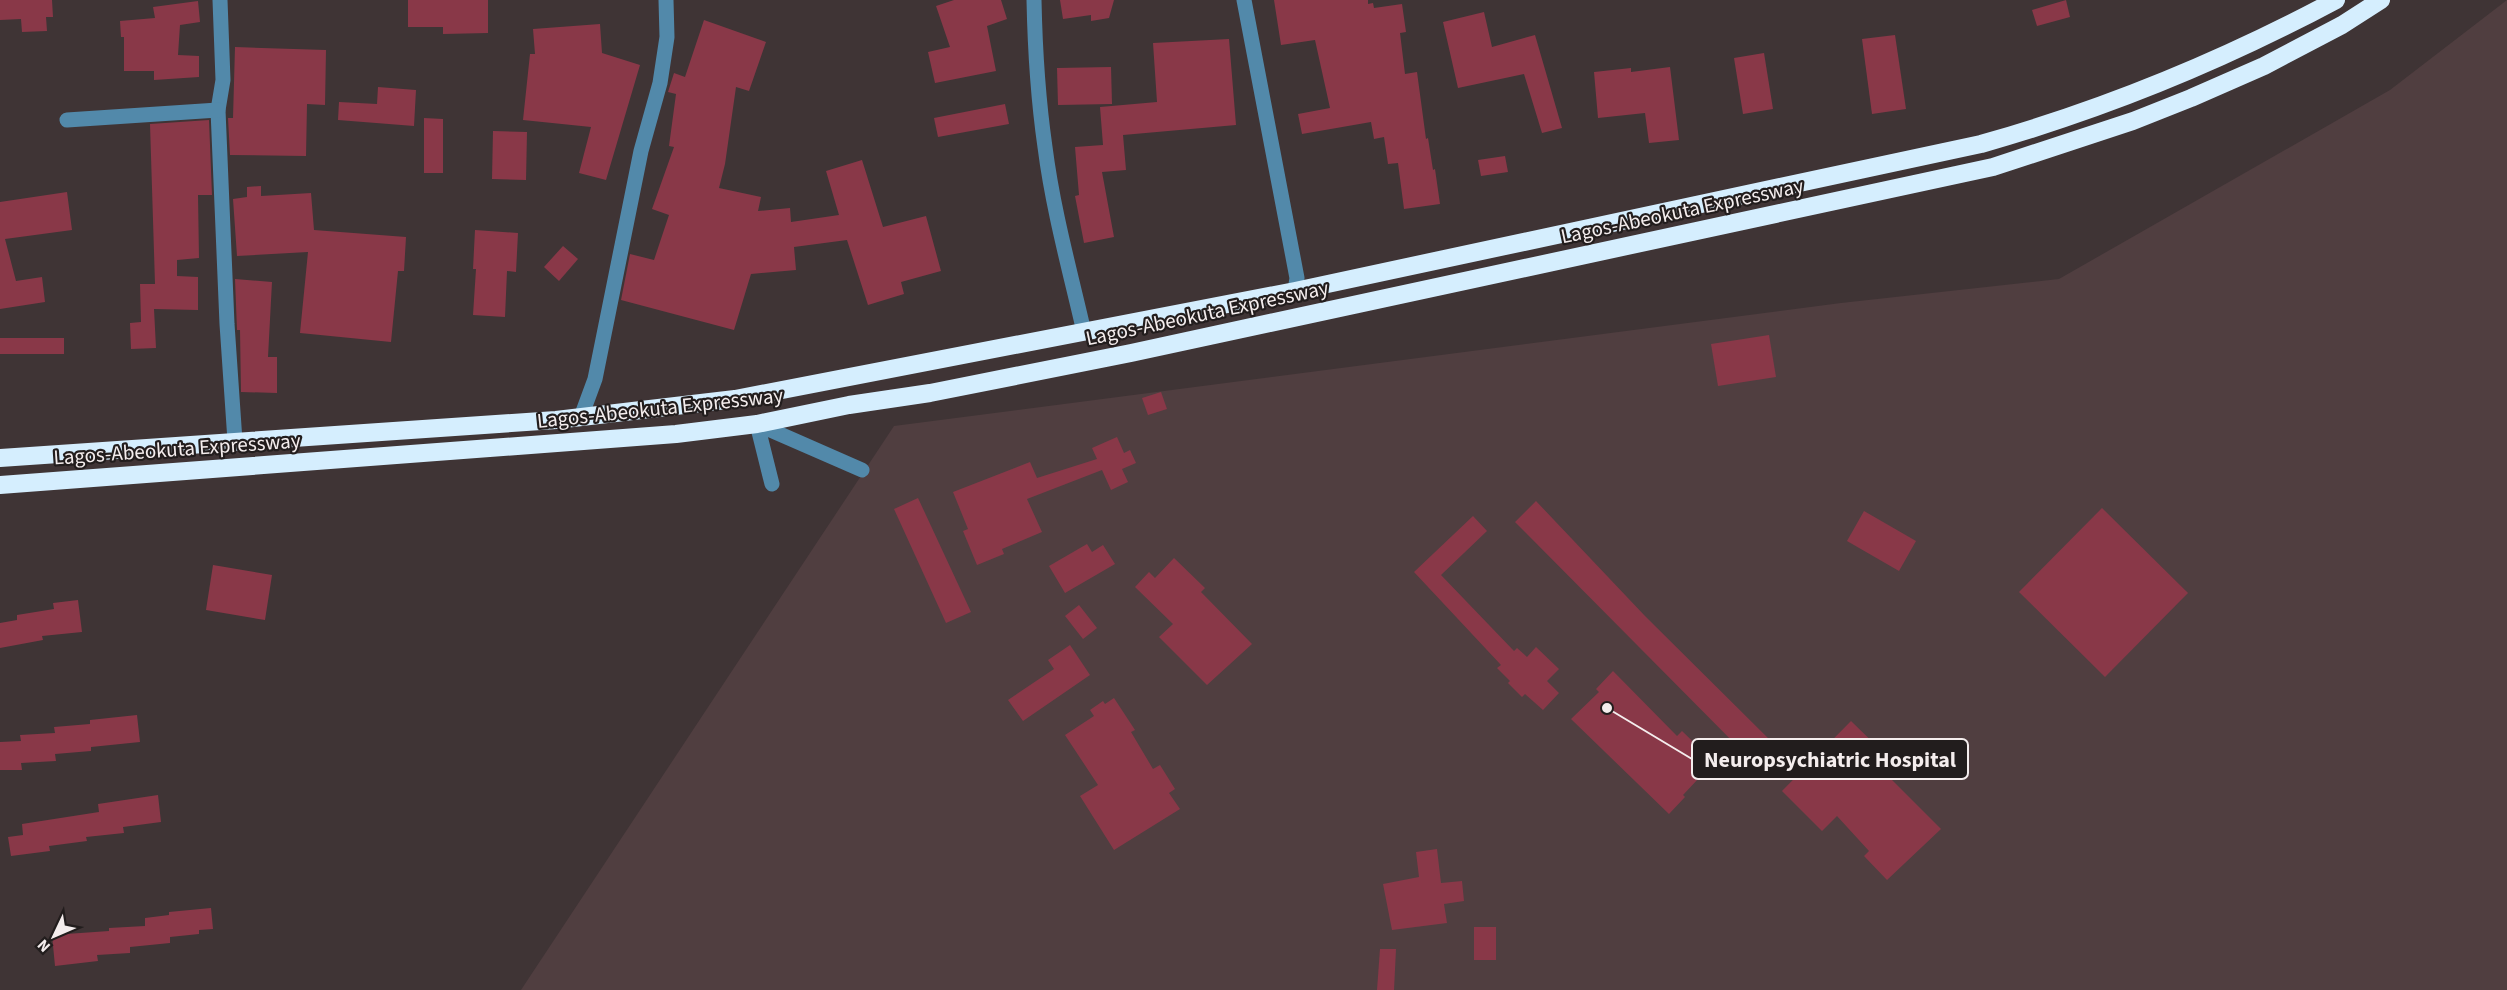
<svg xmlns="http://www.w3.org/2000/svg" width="2507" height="990" font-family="'Source Sans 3',sans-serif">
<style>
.built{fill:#503e40}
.building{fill:#893848}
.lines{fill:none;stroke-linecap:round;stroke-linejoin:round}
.minor{stroke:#5289aa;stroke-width:15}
.highway{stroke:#d5eefe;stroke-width:18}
.labels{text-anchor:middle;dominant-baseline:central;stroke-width:4.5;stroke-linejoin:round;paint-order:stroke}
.street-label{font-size:21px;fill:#f4eded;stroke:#221d1d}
.leader{fill:none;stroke:#f4eded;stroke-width:2}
.callout-dot{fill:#f4eded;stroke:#221d1d;stroke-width:2}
.callout{fill:#221d1d;stroke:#f4eded;stroke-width:2}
.callout-label{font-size:22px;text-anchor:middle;font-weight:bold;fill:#f4eded}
</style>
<rect width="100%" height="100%" fill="#3f3435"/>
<!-- built -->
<polygon class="built" points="2507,0 2507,990 521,990 894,426 1841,303 2059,279 2390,90"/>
<!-- building -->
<g class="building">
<polygon points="0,0 52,0 53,17 46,17 47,31 22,32 21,19 0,20"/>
<polygon points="408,0 488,0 488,33 443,34 443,27 408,27"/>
<polygon points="954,0 1001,0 1007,19 987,26 996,71 935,83 928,52 950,47 936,6"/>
<polygon points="1060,0 1114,0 1109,18 1091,21 1091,15 1063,19"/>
<polygon points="1274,0 1368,0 1368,4 1373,3 1374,8 1402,4 1406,32 1400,33 1405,74 1417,72 1426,139 1428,138 1433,170 1435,169 1440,204 1404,209 1398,163 1388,164 1384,137 1374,139 1371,122 1302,134 1298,114 1330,108 1315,40 1281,45"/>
<polygon points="2066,0 2070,17 2037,26 2032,10"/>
<polygon points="198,1 200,22 180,25 178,55 199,56 199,77 154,80 154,71 124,71 124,37 121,37 120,21 155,18 153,7"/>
<polygon points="1484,12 1492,47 1535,35 1562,128 1542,133 1524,74 1458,88 1443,22"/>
<polygon points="704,20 766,42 749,91 736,87 725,164 719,188 761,197 758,211 790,208 791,222 839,215 826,171 862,160 883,227 926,216 941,271 901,282 904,294 868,305 847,240 794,247 796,270 751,274 734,330 621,300 630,254 654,260 669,215 652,209 674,147 669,146 676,94 668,92 674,73 685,77"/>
<polygon points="600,24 602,53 640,65 606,180 579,173 591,127 523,120 530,54 535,54 533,29"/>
<polygon points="1895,35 1906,109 1872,114 1862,39"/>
<polygon points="1229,39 1236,125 1123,135 1126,170 1102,172 1114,237 1084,243 1075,196 1079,195 1075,147 1103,145 1100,107 1157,102 1153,43"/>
<polygon points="235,47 326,50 325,105 307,104 306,156 230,155 228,118 233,118"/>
<polygon points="1764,53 1773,109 1743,114 1734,58"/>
<polygon points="1111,67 1112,104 1058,105 1057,68"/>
<polygon points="1670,67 1679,140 1649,143 1645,113 1598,118 1594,72 1631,68 1631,72"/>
<polygon points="378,87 416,90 414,126 338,120 339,102 377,104"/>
<polygon points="1005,104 1009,124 938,137 934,118"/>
<polygon points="424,118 443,119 443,173 424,173"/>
<polygon points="209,120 212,195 198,195 199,258 177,260 177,276 198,277 198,310 154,309 156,348 131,349 130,323 141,322 140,284 155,284 150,124"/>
<polygon points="493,131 527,132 526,180 492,179"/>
<polygon points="1505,156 1508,172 1481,176 1478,160"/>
<polygon points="261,186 261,196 311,193 314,230 406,237 404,271 398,271 391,342 300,333 308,252 237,256 233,199 247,197 247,187"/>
<polygon points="67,192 72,230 5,239 16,281 42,277 45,302 0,309 0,202"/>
<polygon points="475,230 518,233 516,272 507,271 505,317 473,315 476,269 473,269"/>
<polygon points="563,246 578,259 559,281 544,267"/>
<polygon points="235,279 272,282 268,357 277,357 277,393 241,392 240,330 237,330"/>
<polygon points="1769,335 1776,377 1718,386 1711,344"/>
<rect x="0" y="338" width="64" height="16"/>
<polygon points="1161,392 1167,409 1148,415 1142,398"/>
<polygon points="1117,437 1124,453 1130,450 1136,463 1122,469 1128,482 1111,490 1102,470 1027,499 1042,532 1002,549 1004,554 977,565 963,531 968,529 953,492 1030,462 1037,478 1097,459 1092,448"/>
<polygon points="918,498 971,612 946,623 894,509"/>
<polygon points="1536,501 1645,616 1772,742 1753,762 1515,522"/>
<polygon points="2102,508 2188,593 2105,677 2019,592"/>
<polygon points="1864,511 1916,541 1899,571 1847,541"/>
<polygon points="1473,516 1487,531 1441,575 1514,651 1517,648 1527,657 1536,647 1559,669 1547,681 1559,693 1543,710 1525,694 1522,697 1508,683 1510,681 1497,668 1501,665 1414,572"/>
<polygon points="1087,544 1092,552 1103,545 1115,564 1065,593 1049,566"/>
<polygon points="1174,558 1205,588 1201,592 1252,644 1207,685 1159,637 1173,624 1135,587 1149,572 1155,578"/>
<polygon points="213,565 272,575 265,620 206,610"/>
<polygon points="78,600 82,632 42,636 43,640 0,648 0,623 17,620 17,615 54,609 53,603"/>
<polygon points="1079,605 1097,628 1083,639 1065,616"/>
<polygon points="1070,645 1090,675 1023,721 1008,700 1054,669 1048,660"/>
<polygon points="1613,671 1677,736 1682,731 1714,762 1683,795 1685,797 1669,814 1571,719 1599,692 1596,689"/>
<polygon points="1114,698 1135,730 1131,732 1153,769 1160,765 1175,789 1169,793 1180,809 1114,850 1080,796 1098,785 1065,735 1094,716 1090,710 1103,701 1105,704"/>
<polygon points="137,715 140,742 91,747 91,751 55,754 56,761 21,763 22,770 0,770 0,742 21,741 20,735 55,733 54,727 90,724 90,720"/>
<polygon points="1851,721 1891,760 1882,770 1941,829 1887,880 1864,856 1869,851 1837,816 1822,831 1782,791"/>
<polygon points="158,795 161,822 123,827 124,833 86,837 87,841 49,846 50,851 11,856 8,837 23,835 22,824 99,812 98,804"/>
<polygon points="1437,849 1441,883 1462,881 1464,901 1444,904 1447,923 1392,930 1383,884 1419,877 1416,852"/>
<polygon points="211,908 213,929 199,930 199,934 170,937 170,943 130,947 130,953 97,955 98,961 55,966 52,935 109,931 109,928 145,926 145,918 169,915 169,912"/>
<rect x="1474" y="927" width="22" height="33"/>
<polygon points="1380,949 1396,949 1394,990 1377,990"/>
</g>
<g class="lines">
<!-- minor -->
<g class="minor">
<polyline points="220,0 223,80 218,110 227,324 235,441"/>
<path d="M1034,0C1035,49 1038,98 1045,147C1053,210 1070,271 1084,332"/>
<polyline points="1244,0 1297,278 1295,291"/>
<polyline points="67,120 218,110"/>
<polyline points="581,417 595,379 641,151 660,83 667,37 666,0"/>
<polyline points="772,484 757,424 862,470"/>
</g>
<!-- highway -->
<g class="highway">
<path d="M0,458L556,420L735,399L1295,291L1981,144C2105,109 2222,61 2336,0"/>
<polyline points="0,485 676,434 757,424 849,405 930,393 1131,353 1993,167 2133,121 2191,98 2264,66 2342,25 2381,0"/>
</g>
</g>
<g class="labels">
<!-- street labels -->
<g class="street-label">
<text transform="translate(1682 211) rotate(-12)">Lagos-Abeokuta Expressway</text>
<text transform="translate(1207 313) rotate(-12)">Lagos-Abeokuta Expressway</text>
<text transform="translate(660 408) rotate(-6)">Lagos-Abeokuta Expressway</text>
<text transform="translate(177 449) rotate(-4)">Lagos-Abeokuta Expressway</text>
</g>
</g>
<!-- callouts -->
<path class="leader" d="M1607 708L1692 759"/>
<circle class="callout-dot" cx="1607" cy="708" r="6"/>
<rect class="callout" x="1692" y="739" width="276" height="40" rx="6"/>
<g class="callout-label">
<text x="1830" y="767">Neuropsychiatric Hospital</text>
</g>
<!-- north arrow -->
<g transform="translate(54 936) rotate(226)" stroke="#221d1d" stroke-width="4.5" paint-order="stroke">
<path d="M0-4.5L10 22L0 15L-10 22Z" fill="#f4eded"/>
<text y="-9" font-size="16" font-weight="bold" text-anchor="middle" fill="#f4eded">N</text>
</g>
</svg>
